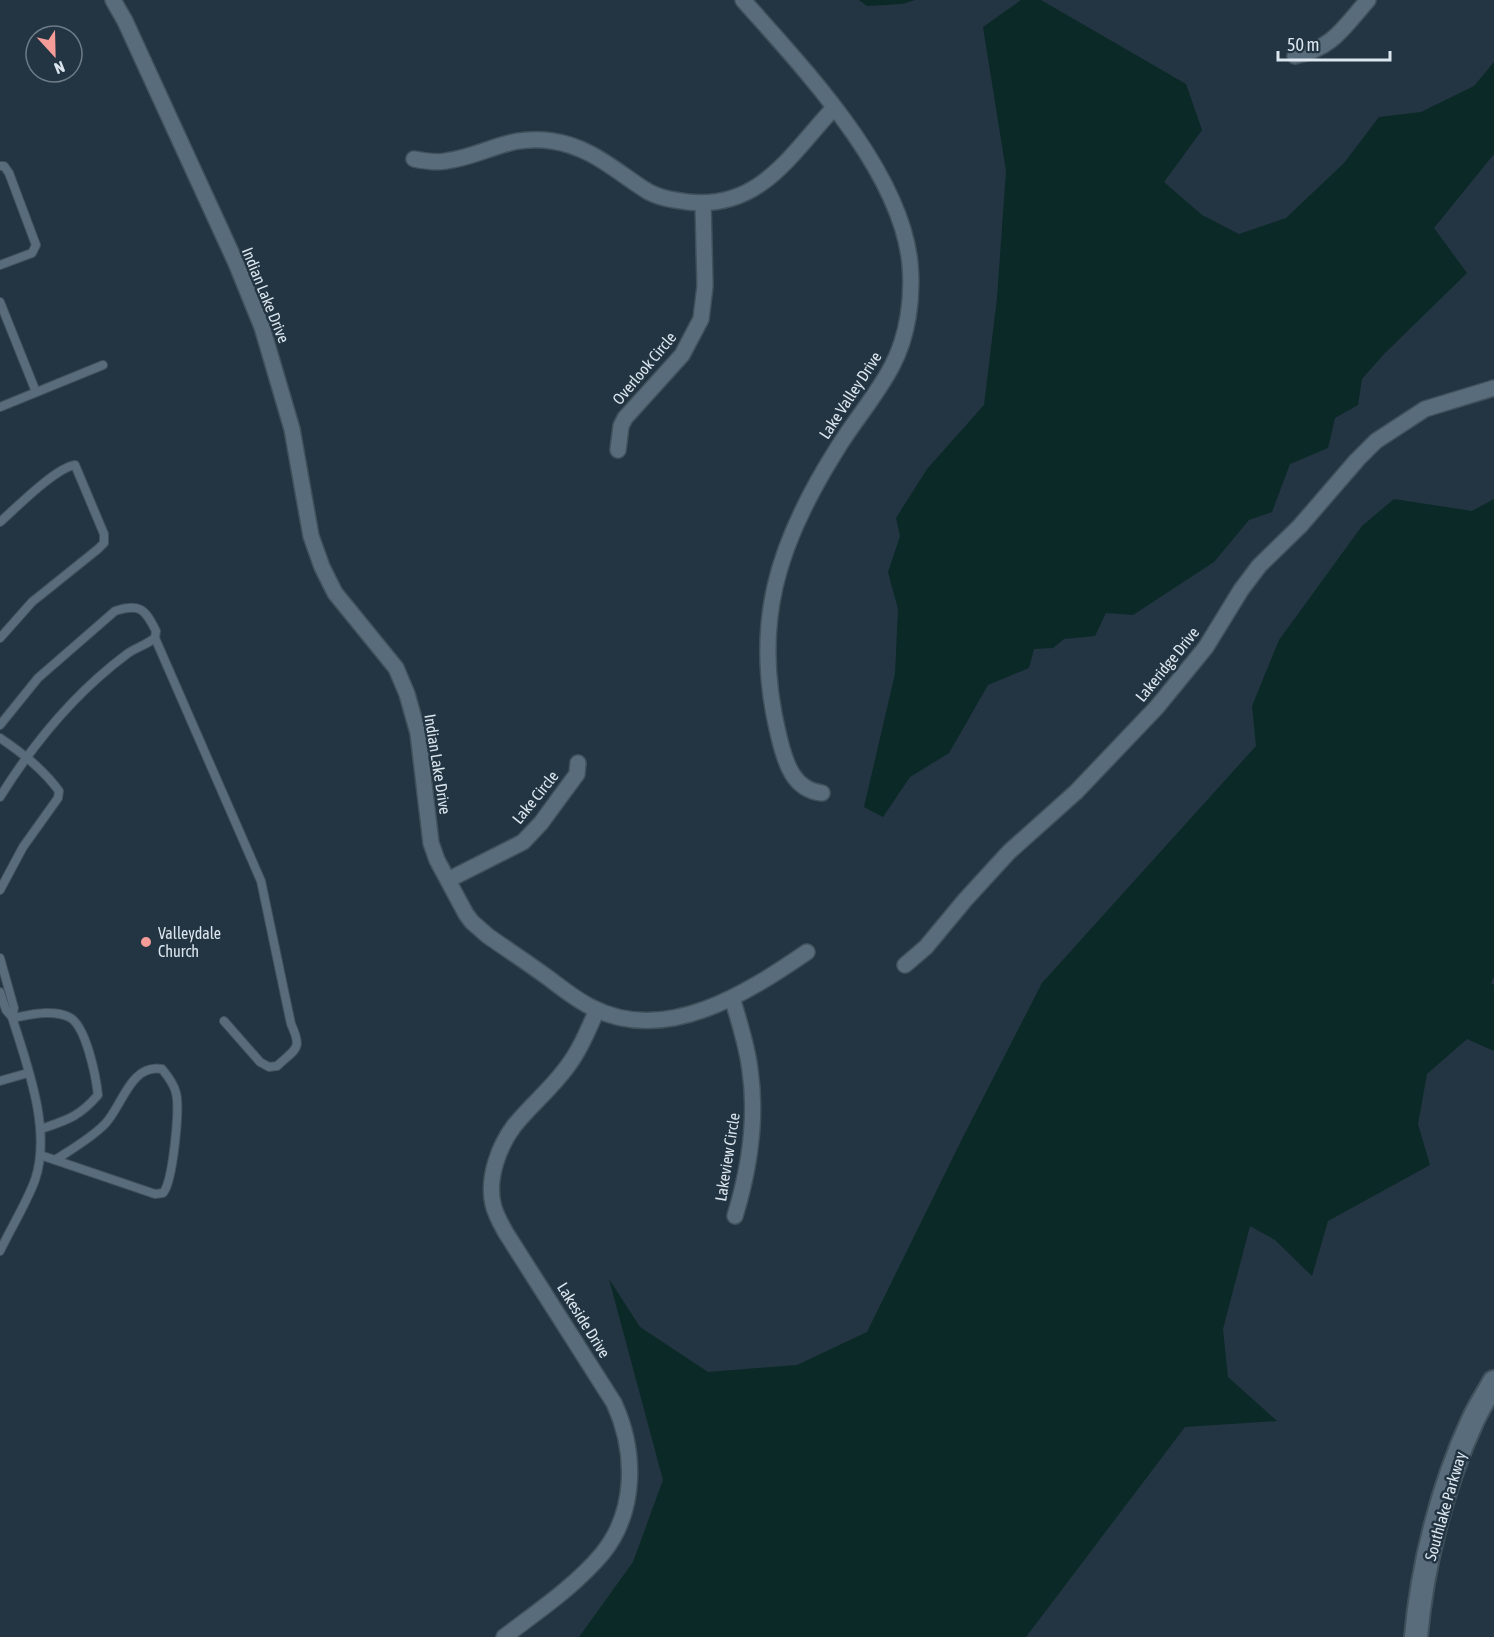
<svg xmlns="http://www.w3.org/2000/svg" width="1494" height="1637" font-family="'Asap Condensed',sans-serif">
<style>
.water{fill:#0b2926}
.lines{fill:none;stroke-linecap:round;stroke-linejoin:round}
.lane-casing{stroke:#41515c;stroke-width:10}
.street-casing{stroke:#41515c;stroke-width:18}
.secondary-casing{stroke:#41515c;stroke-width:26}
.lane{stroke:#596c7b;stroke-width:8}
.street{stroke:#596c7b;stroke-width:15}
.secondary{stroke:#596c7b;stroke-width:22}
.poi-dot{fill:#f59b98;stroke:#233542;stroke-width:2}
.labels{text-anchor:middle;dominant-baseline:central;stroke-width:5;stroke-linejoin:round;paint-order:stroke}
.street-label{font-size:16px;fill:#dbe6ef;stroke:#233542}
.poi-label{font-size:16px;fill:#dbe6ef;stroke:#233542;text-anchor:start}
</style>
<rect width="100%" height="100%" fill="#233542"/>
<!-- water -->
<g class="water">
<polygon points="859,0 915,0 902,4 867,6"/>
<polygon points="1021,0 1041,0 1186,84 1202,130 1164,182 1202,215 1239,234 1286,218 1344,163 1379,117 1421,112 1474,86 1494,62 1494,154 1434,228 1467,273 1384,354 1362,379 1358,405 1335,418 1328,448 1290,464 1272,512 1249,520 1214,562 1133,615 1106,613 1095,636 1064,639 1053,648 1034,649 1029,668 988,685 949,753 910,777 883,817 864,807 895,674 898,609 888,572 900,536 896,518 927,469 984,405 997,298 1006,171 983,27"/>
<polygon points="1394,499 1472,511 1494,499 1494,977 1491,983 1494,985 1494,1051 1467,1039 1427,1074 1418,1124 1430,1165 1328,1221 1312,1276 1275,1240 1250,1226 1223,1329 1228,1377 1277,1421 1185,1427 1026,1637 579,1637 633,1562 663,1480 609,1279 640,1327 708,1372 797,1365 867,1332 962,1139 1042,983 1256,746 1252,706 1279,640 1362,526"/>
</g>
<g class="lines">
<defs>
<g id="lane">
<polyline points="0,166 4,166 9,173 36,245 32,253 0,265"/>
<polyline points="0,302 36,392"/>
<polyline points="0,407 103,365"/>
<path d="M0,522C16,508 55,468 75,465L104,534V543L98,549L32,602L0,638"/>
<path d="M155,638L261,881L291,1024C303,1050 296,1048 277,1066L269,1067L260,1062L224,1021"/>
<path d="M0,725L38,678L115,611C140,603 145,609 156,631L155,638C146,645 135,648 127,654C76,692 33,744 0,797"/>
<path d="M0,738C22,753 43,769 59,791L58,798L23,847L0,890"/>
<polyline points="0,958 14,1008 12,1017 6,1010 0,992"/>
<path d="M13,1018C30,1015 52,1009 69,1017C86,1025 96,1077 98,1095C79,1117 67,1120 41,1129"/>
<polyline points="0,1081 28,1073"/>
<path d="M40,1155L55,1160L155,1194L163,1193C173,1182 180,1108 176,1093C174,1084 167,1075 162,1069C130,1064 123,1105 105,1124C90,1139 72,1149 55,1160"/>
<path d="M0,1251C11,1228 26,1204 35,1180C52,1130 27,1065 12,1017"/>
</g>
<g id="street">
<path d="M113,0L125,21L236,263L262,327L292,429L311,536L322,567L335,593L396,668L407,694L418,733L431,843L437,860L466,914L472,922L488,936C508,950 528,963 547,977C562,988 576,1000 593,1008C666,1045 747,993 807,952"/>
<path d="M743,0C804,69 901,170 910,264C913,298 908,336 892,366C877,395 854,421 837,449C777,544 751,625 779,737C785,762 793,790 822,793"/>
<path d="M1295,56C1333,48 1343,28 1368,0"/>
<path d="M414,159C425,161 435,163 446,161C485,156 508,134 552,141C591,147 613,169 644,189C657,198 673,200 688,202C761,210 791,153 834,108"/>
<polyline points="618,450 621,426 625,418 682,355 701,319 705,286 703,203"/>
<polyline points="448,880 523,842 541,823 560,797 577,774 578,763"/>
<polyline points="905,965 926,947 965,900 1009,852 1076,792 1157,707 1206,647 1241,590 1259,566 1300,526 1357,460 1376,441 1425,409 1494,388"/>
<path d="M732,998C739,1021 747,1045 750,1070C757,1118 749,1170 735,1216"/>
<path d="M504,1637C538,1611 574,1587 602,1554C637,1511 636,1451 614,1403L506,1233C501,1224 495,1214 493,1204C487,1178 499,1146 514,1126C531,1105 551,1089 567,1067C580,1050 588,1030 597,1010"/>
</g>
<path id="secondary" d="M1416,1637C1422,1566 1442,1487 1472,1422C1478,1408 1487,1395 1494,1382"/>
</defs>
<!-- lane casing -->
<use href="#lane" class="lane-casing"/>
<!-- street casing -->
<use href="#street" class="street-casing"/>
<!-- secondary casing -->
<use href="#secondary" class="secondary-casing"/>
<!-- lane -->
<use href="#lane" class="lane"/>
<!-- street -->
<use href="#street" class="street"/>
<!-- secondary -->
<use href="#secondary" class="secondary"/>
</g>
<!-- markers -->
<circle class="poi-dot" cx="146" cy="942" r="6"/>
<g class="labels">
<!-- street labels -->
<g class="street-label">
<text transform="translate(266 295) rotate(68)">Indian Lake Drive</text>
<text transform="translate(644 368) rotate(-50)">Overlook Circle</text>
<text transform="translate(850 395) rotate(-57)">Lake Valley Drive</text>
<text transform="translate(1167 664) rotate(-51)">Lakeridge Drive</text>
<text transform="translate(438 764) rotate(81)">Indian Lake Drive</text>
<text transform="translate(535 797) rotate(-51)">Lake Circle</text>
<text transform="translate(727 1157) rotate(-81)">Lakeview Circle</text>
<text transform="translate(584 1320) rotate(58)">Lakeside Drive</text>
<text transform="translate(1445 1506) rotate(-74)">Southlake Parkway</text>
</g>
<!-- poi labels -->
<g class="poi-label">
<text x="158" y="933">Valleydale<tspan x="158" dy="18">Church</tspan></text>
</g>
</g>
<!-- north arrow -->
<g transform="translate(54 54) rotate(158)"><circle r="28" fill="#233542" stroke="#6d7c87" stroke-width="1.5"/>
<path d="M0-4.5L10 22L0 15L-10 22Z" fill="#f59b98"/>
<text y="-9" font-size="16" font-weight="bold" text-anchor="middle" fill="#dbe6ef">N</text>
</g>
<!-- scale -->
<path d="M1278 51v9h112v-9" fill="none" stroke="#dbe6ef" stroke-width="3"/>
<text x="1287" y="51" font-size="18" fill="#dbe6ef" stroke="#233542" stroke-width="4.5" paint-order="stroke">50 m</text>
</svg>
